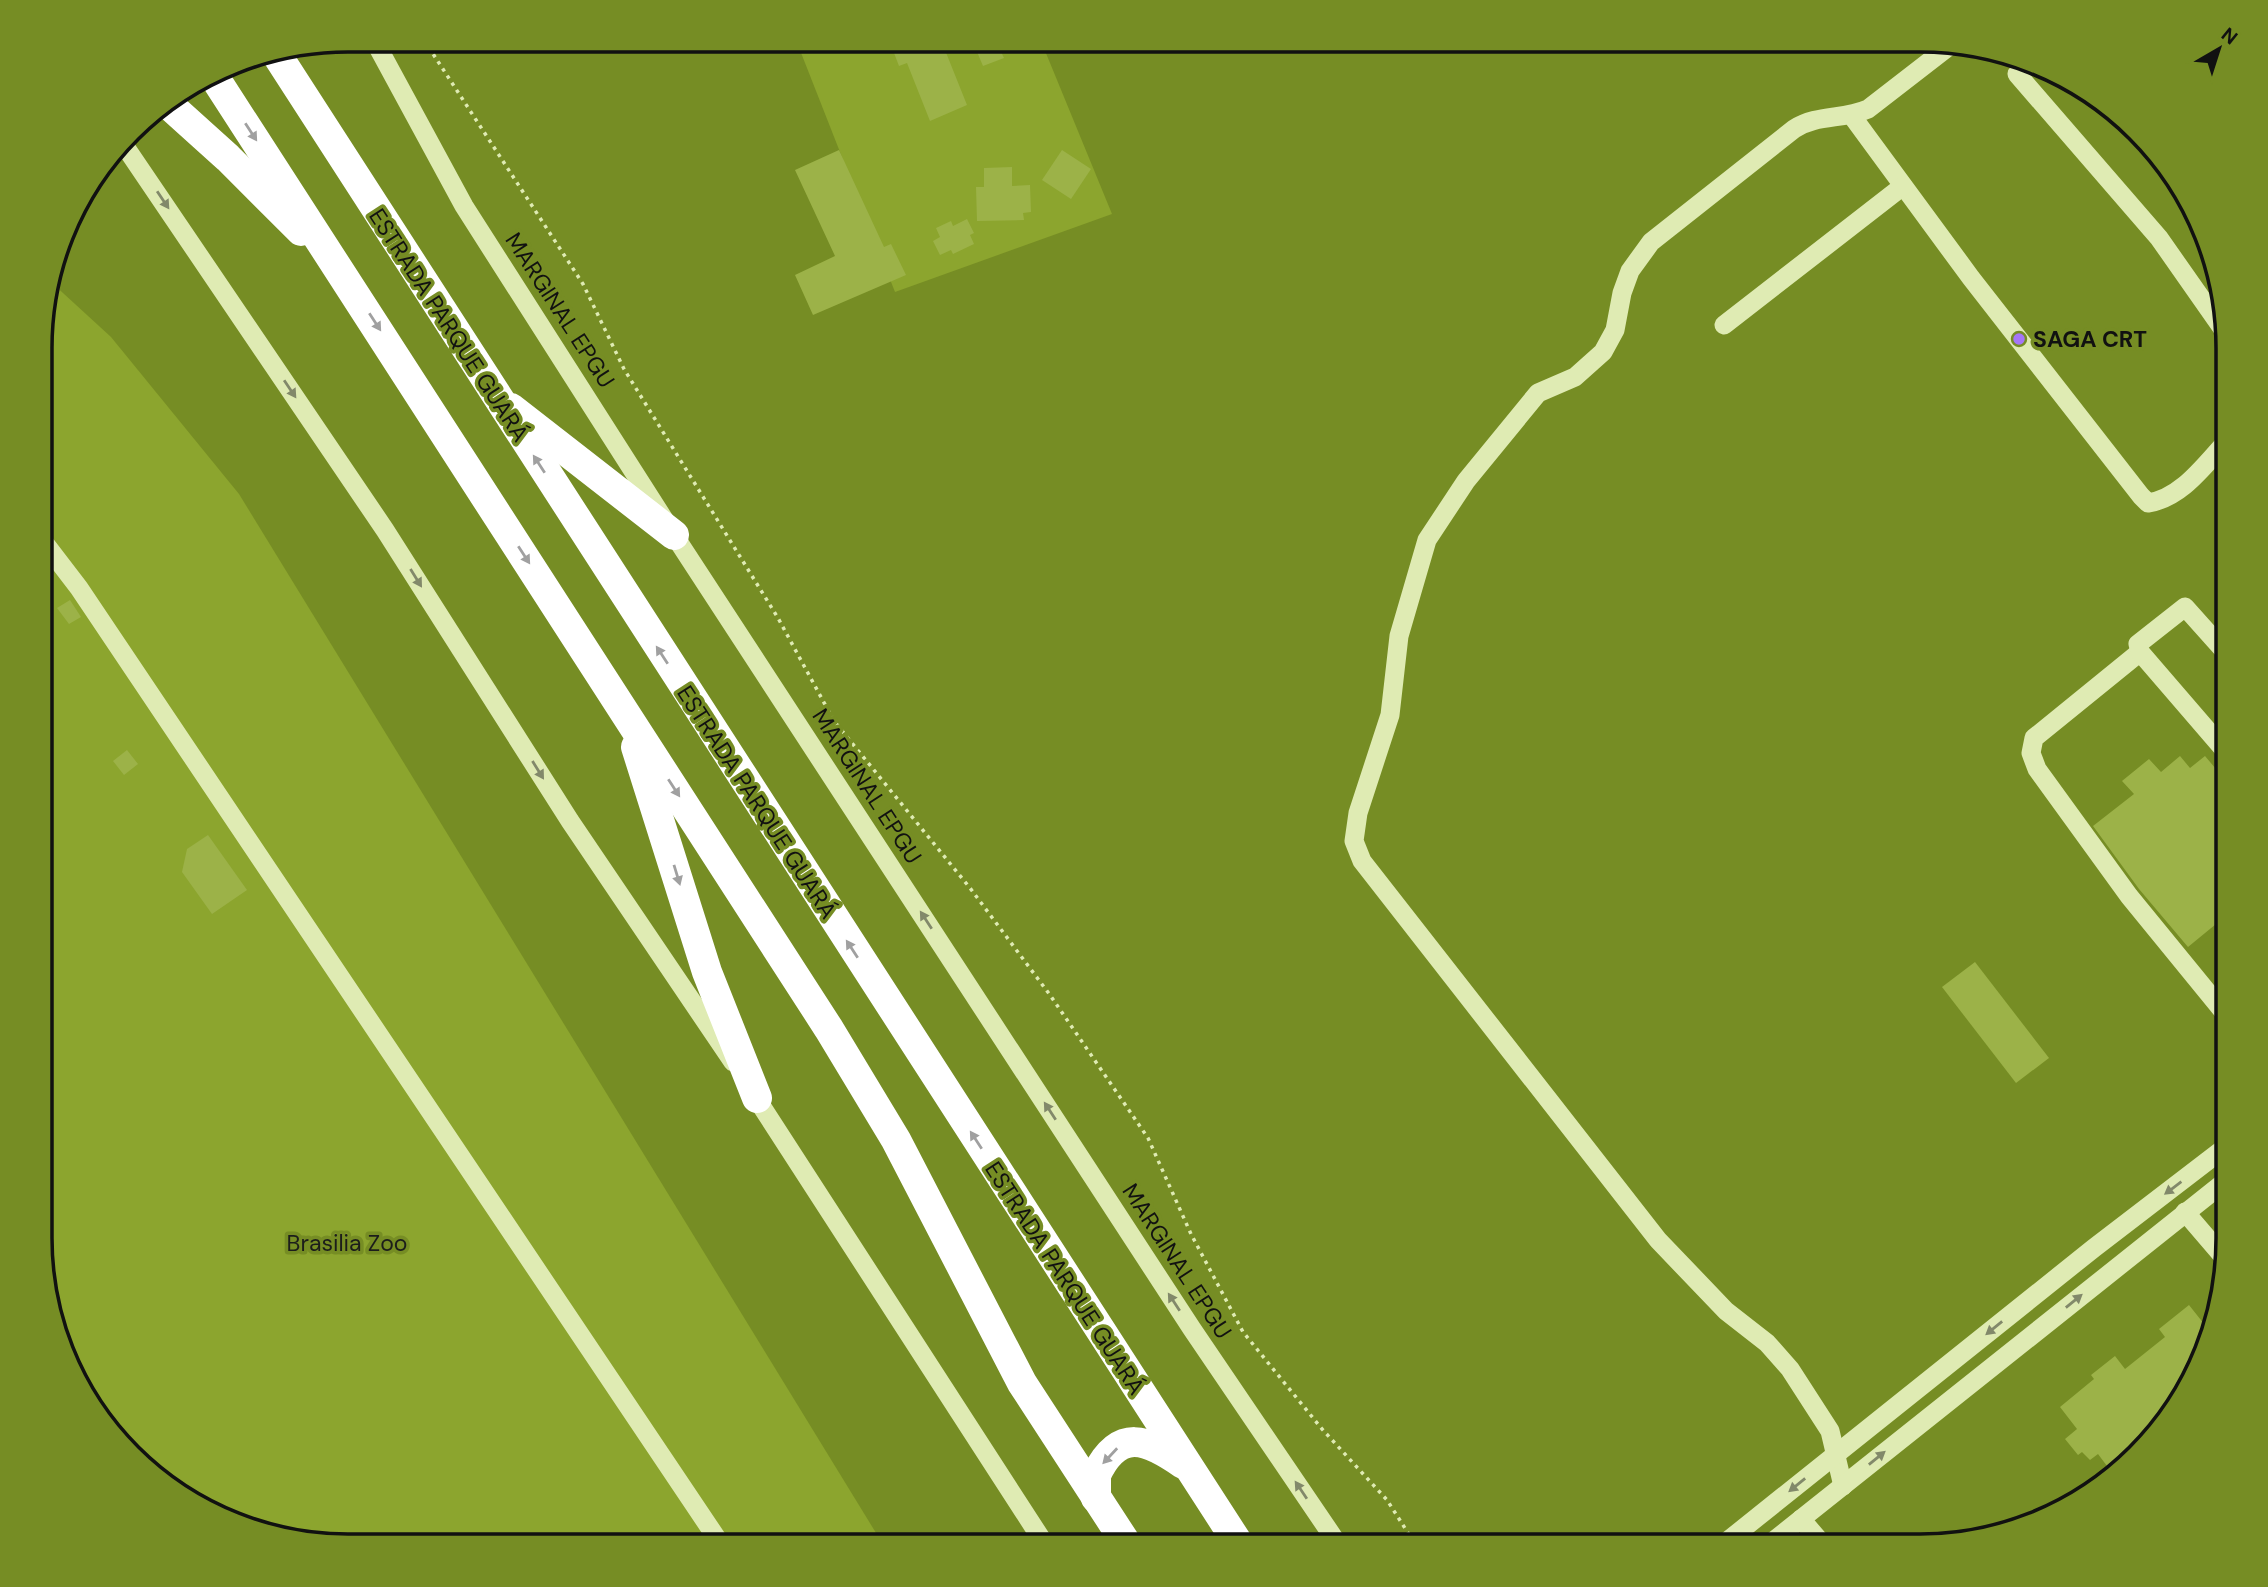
<svg xmlns="http://www.w3.org/2000/svg" width="2268" height="1587" font-family="'DM Sans',sans-serif">
<style>
.green{fill:#8ca52e}
.building{fill:#9cb248}
.lines{fill:none;stroke-linecap:round;stroke-linejoin:round}
.path{stroke:#dfebb3;stroke-width:3.5;stroke-dasharray:3.5 5;stroke-linecap:butt}
.minor{stroke:#dfebb3;stroke-width:19}
.highway{stroke:#fff;stroke-width:30}
.oneway{fill:#a0a0a0}
.oneway2{fill:#82896a}
.poi-dot{fill:#a576f6;stroke:#768d24;stroke-width:2.5}
.labels{text-anchor:middle;dominant-baseline:central;stroke-width:7;stroke-linejoin:round;paint-order:stroke}
.street-label{font-size:23px;fill:#111;stroke:#768d24}
.poi-label{font-size:23px;font-weight:bold;fill:#111;stroke:#768d24;text-anchor:start}
.park-label{font-size:23px;fill:#1c1d1b;stroke:#768d24}
.rim{fill:none;stroke:#111;stroke-width:3.5}
</style>
<rect width="100%" height="100%" fill="#768d24"/>
<!-- green -->
<g class="green">
<polygon points="796,40 1041,41 1112,214 895,292"/>
<polygon points="51,282 111,337 239,494 884,1546 329,1546 249,1530 161,1483 81,1392 43,1278 43,309"/>
</g>
<!-- building -->
<g class="building">
<polygon points="889,40 941,40 967,105 930,121 907,63 899,66"/>
<polygon points="972,40 996,41 1004,58 983,66"/>
<polygon points="839,150 884,247 891,244 906,275 813,315 795,275 835,256 795,170"/>
<polygon points="1062,150 1091,169 1071,199 1042,180"/>
<polygon points="1012,167 1012,186 1030,185 1031,212 1023,213 1024,220 977,221 976,187 984,187 984,168"/>
<polygon points="967,219 974,233 970,235 974,244 953,254 951,250 940,255 933,241 940,237 936,228 951,221 953,226"/>
<polygon points="70,600 81,617 69,624 57,608"/>
<polygon points="127,750 138,764 124,775 113,761"/>
<polygon points="2180,756 2190,768 2205,756 2221,775 2221,788 2227,790 2227,915 2188,947 2139,889 2093,826 2134,794 2122,781 2149,759 2161,772"/>
<polygon points="208,835 247,890 212,914 182,872 187,849"/>
<polygon points="1975,962 2049,1058 2016,1083 1942,987"/>
<polygon points="2189,1305 2212,1334 2211,1338 2165,1424 2107,1466 2098,1454 2090,1460 2082,1452 2078,1455 2065,1439 2077,1429 2060,1407 2094,1379 2091,1375 2115,1356 2125,1369 2165,1337 2159,1329"/>
</g>
<g class="lines">
<!-- path -->
<polyline class="path" points="424,40 583,284 624,369 778,618 834,721 970,888 1050,995 1148,1138 1191,1234 1243,1332 1322,1429 1387,1500 1417,1547"/>
<!-- minor -->
<g class="minor">
<polyline points="374,40 464,206 674,535 1192,1329 1340,1547"/>
<polyline points="2017,74 2159,238 2227,335"/>
<path d="M1852,116L1971,278L2141,496L2148,503C2182,498 2205,464 2227,441"/>
<polyline points="124,145 385,530 570,821 733,1062"/>
<polyline points="1724,325 1903,186"/>
<polyline points="43,541 79,588 722,1546"/>
<polyline points="2227,607 2227,608"/>
<polyline points="2140,652 2034,738 2031,753 2037,769 2129,896 2227,1016"/>
<polyline points="2227,654 2185,607 2138,644 2140,652 2227,753"/>
<polyline points="751,1090 1046,1546"/>
<polyline points="2185,1212 2227,1261"/>
<path d="M1843,1486L1830,1431L1790,1369L1767,1343L1726,1311L1658,1240L1362,861L1354,841L1358,813L1390,715L1399,636L1427,540L1466,481L1538,393L1575,377L1603,352L1615,330L1622,293L1630,271L1651,242L1794,129C1817,114 1843,120 1868,109L1952,44"/>
<polyline points="1801,1519 1825,1547"/>
<polyline points="1720,1547 2094,1248 2227,1146"/>
<polyline points="1766,1547 2227,1180"/>
</g>
<!-- highway -->
<g class="highway">
<polyline points="277,55 1240,1546"/>
<polyline points="213,75 829,1029 896,1140 1022,1383 1128,1546"/>
<polyline points="167,103 228,158 301,231"/>
<polyline points="511,408 674,535"/>
<polyline points="636,747 707,972 757,1098"/>
<path d="M1096,1498V1475C1119,1427 1147,1439 1183,1464"/>
</g>
</g>
<!-- one-way arrows -->
<defs><path id="oneway-solid" d="M-6-.8H1V-3.2L6.5 0L1 3.2V.8H-6Z" transform="scale(1.75)"/></defs>
<g class="oneway">
<use href="#oneway-solid" transform="translate(251 132) rotate(57)"/>
<use href="#oneway-solid" transform="translate(375 322) rotate(57)"/>
<use href="#oneway-solid" transform="translate(539 464) rotate(-123)"/>
<use href="#oneway-solid" transform="translate(524 555) rotate(57)"/>
<use href="#oneway-solid" transform="translate(662 655) rotate(-123)"/>
<use href="#oneway-solid" transform="translate(674 788) rotate(57)"/>
<use href="#oneway-solid" transform="translate(677 875) rotate(73)"/>
<use href="#oneway-solid" transform="translate(852 949) rotate(-123)"/>
<use href="#oneway-solid" transform="translate(976 1140) rotate(-123)"/>
<use href="#oneway-solid" transform="translate(1110 1456) rotate(133)"/>
</g>
<g class="oneway2">
<use href="#oneway-solid" transform="translate(163 200) rotate(56)"/>
<use href="#oneway-solid" transform="translate(290 389) rotate(56)"/>
<use href="#oneway-solid" transform="translate(416 578) rotate(58)"/>
<use href="#oneway-solid" transform="translate(538 770) rotate(58)"/>
<use href="#oneway-solid" transform="translate(926 920) rotate(-123)"/>
<use href="#oneway-solid" transform="translate(1050 1111) rotate(-123)"/>
<use href="#oneway-solid" transform="translate(2173 1188) rotate(143)"/>
<use href="#oneway-solid" transform="translate(2074 1301) rotate(-39)"/>
<use href="#oneway-solid" transform="translate(1174 1302) rotate(-123)"/>
<use href="#oneway-solid" transform="translate(1994 1328) rotate(141)"/>
<use href="#oneway-solid" transform="translate(1877 1458) rotate(-39)"/>
<use href="#oneway-solid" transform="translate(1797 1485) rotate(141)"/>
<use href="#oneway-solid" transform="translate(1301 1490) rotate(-124)"/>
</g>
<!-- markers -->
<circle class="poi-dot" cx="2019" cy="339" r="7"/>
<g class="labels">
<!-- street labels -->
<g class="street-label">
<text transform="translate(560 310) rotate(57)">MARGINAL EPGU</text>
<text transform="translate(449 325) rotate(57)">ESTRADA PARQUE GUARÁ</text>
<text transform="translate(867 786) rotate(57)">MARGINAL EPGU</text>
<text transform="translate(757 802) rotate(57)">ESTRADA PARQUE GUARÁ</text>
<text transform="translate(1177 1261) rotate(57)">MARGINAL EPGU</text>
<text transform="translate(1065 1278) rotate(57)">ESTRADA PARQUE GUARÁ</text>
</g>
<!-- poi labels -->
<g class="poi-label">
<text x="2033" y="339">SAGA CRT</text>
</g>
<!-- park labels -->
<g class="park-label">
<text x="347" y="1243">Brasilia Zoo</text>
</g>
</g>
<!-- crop -->
<path d="M0 0H2268V1587H0ZM348 52H1920A296 296 0 0 1 2216 348V1238A296 296 0 0 1 1920 1534H348A296 296 0 0 1 52 1238V348A296 296 0 0 1 348 52Z" fill="#768d24" fill-rule="evenodd"/>
<path class="rim" d="M348 52H1920A296 296 0 0 1 2216 348V1238A296 296 0 0 1 1920 1534H348A296 296 0 0 1 52 1238V348A296 296 0 0 1 348 52Z"/>
<!-- north arrow -->
<g transform="translate(2219 49) rotate(39)" stroke="#768d24" stroke-width="5" paint-order="stroke">
<path d="M0-5L12 26L0 18L-12 26Z" fill="#111111"/>
<text y="-10" font-size="19" font-weight="bold" text-anchor="middle" fill="#111111">N</text>
</g>
</svg>
